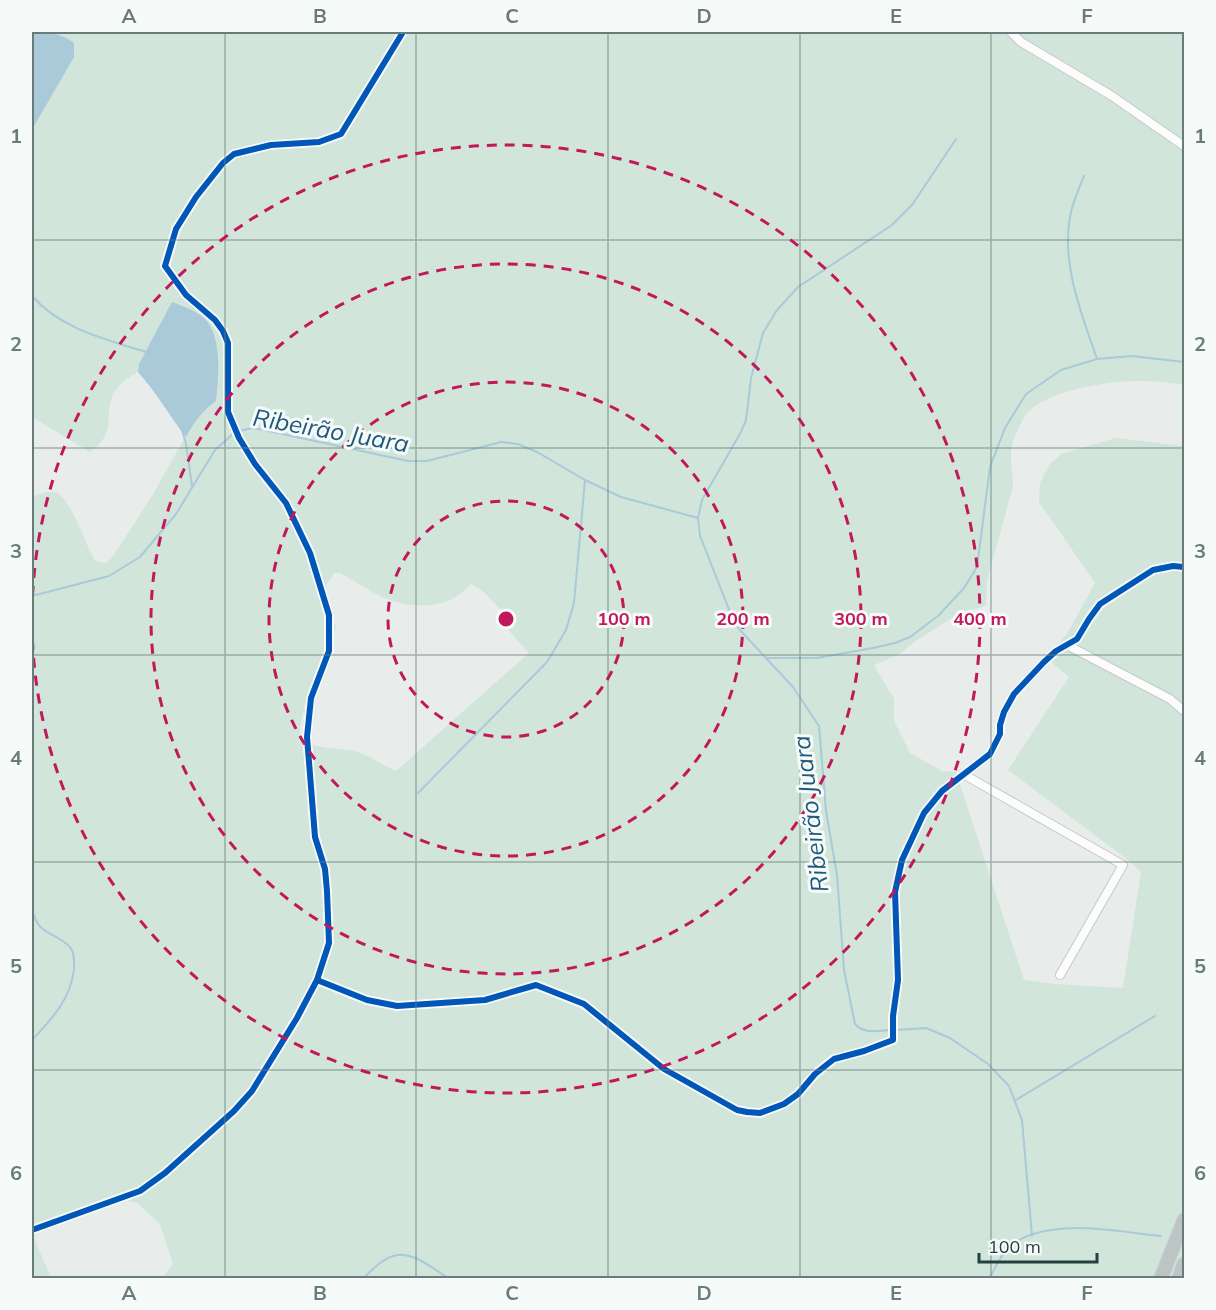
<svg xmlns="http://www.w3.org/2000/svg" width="1216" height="1310" font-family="Mulish,sans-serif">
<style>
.green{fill:#d1e5db;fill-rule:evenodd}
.water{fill:#aac9d9}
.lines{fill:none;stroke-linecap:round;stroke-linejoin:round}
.stream{stroke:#aac9d9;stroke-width:2}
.minor-casing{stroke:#c5c9c8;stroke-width:10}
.highway-casing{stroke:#c3caca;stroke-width:15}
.minor{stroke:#fcfcfc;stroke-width:8}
.highway{stroke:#bcc4c4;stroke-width:12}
.cycleway-casing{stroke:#f6fbf9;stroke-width:10}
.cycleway{stroke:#0057b8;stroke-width:6}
.grid{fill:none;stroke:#697c7b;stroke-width:1.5;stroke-opacity:0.55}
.ring{fill:none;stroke:#c2185b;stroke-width:3;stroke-dasharray:10 8}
.labels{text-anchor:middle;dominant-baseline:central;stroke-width:6;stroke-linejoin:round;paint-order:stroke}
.water-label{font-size:24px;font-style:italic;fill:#1f597c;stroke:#f6fbf9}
.centre{fill:#c2185b;stroke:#f6fbf9;stroke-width:3}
.ring-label{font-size:18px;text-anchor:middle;font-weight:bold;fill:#c2185b;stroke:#f6fbf9;stroke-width:6;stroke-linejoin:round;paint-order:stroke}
.neatline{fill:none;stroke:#697c7b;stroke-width:2}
.grid-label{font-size:20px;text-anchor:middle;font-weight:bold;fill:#697c7b}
</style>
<rect width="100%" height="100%" fill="#e8eceb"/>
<!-- green -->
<path class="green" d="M49,32H1184V385C1171,383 1157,381 1143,381C1113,380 1039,390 1023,419C1017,430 1010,446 1011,459C1011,468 1013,477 1013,486L987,581L986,606L960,613L917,640L898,655L874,665L894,699V721L910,753L942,771L956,772L1024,980L1055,984L1123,988L1141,872L1128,860L1008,770L1069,677L1046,658L1067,634L1095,583L1039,502L1040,483L1049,465L1061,454L1116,438L1184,446V1278H162L173,1264L160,1224L137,1203L121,1199H114L33,1236L51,1278H32V497L46,492H57C76,509 82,538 95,561L105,563L112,558L152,496L195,420L204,410L216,401C220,376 219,352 211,329L139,364L138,372C132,376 123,380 119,386C99,407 121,432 90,452L32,417V126H34L62,37ZM334,573H340C373,591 389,608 431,605C448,603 459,597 471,584L485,593L501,610V622L529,653L396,771C383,765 370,756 357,752C338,746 314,752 300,736C301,697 323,662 336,627L326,603V586Z"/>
<!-- water -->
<g class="water">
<path d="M32,32C47,31 62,34 74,43V57L34,126H32Z"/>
<path d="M172,302C182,306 197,311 205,319C222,336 219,379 216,401C202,411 194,422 186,437C169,415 156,392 138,372L139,364Z"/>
</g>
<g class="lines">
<!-- stream -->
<g class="stream">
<path d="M1084,176C1079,188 1074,200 1071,212C1060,262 1081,312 1097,359"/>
<path d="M32,296C61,329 105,339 146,352"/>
<polyline points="182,430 186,444 192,486"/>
<polyline points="239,431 253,428 264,430 408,461 427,461 501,442 518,444 537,452 585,480 621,497 698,518"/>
<polyline points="32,596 109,576 140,557 176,514 215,450 234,433"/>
<polyline points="766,658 817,658 873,648 895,643 910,637 938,616 964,588 977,567 990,467 1005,428 1026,394 1061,370 1097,359 1132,356 1184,362"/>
<polyline points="418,793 547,662 566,630 574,603 585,480"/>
<path d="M32,909C38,936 54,931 70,947C75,953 74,962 74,969C71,999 51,1020 32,1040"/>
<path d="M890,1030C877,1031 864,1034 855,1024L844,970L837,875L826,811L819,726L793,687L739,629L732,617L700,536L698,518L702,500L741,432L746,420L751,378L763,333L777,310L798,287L892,225L912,205L956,139"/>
<polyline points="896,1030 926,1028 950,1038 988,1064 1009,1086 1022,1120 1032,1236"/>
<polyline points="1016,1100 1155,1016"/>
<path d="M364,1278C398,1241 412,1254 448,1278"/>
<polyline points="644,1278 660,1278"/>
<path d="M990,1278C996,1265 1004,1249 1017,1241C1056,1218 1119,1232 1161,1236"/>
</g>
<defs>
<g id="minor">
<polyline points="1011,32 1021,42 1112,96 1184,146"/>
<polyline points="1067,645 1170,699 1184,711"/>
<polyline points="963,774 1123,865 1060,975"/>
<polyline points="317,980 367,1000 397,1006 485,1000 536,985 584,1004 664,1069 737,1110 747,1112 760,1113 784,1104 798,1094 815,1074 834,1059 864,1051 893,1040 893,1016 898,980 895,892 902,860 924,813 942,791 990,754 1000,734 1000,725 1004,712 1014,694 1044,662 1056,651 1077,639 1089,619 1100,604 1153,570 1173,566 1184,567"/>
<polyline points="32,1230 140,1191 165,1173 234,1111 252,1091 297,1018 317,980 329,943 327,891 325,869 315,837 307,737 311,698 329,651 329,615 310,553 286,503 255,464 239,438 228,412 228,343 223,331 215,320 186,295 165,266 176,229 196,197 223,163 234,154 271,145 319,142 341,134 403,32"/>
</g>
<g id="highway">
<polyline points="1161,1278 1184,1220"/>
<polyline points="1179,1278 1184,1264"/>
</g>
</defs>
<!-- minor casing -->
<use href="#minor" class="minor-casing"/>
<!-- highway casing -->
<use href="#highway" class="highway-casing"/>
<!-- minor -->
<use href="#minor" class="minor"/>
<!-- highway -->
<use href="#highway" class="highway"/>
<defs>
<g id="cycleway">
<polyline points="317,980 367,1000 397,1006 485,1000 536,985 584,1004 664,1069 737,1110 747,1112 760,1113 784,1104 798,1094 815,1074 834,1059 864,1051 893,1040 893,1016 898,980 895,892 902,860 924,813 942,791 990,754 1000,734 1000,725 1004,712 1014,694 1044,662 1056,651 1077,639 1089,619 1100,604 1153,570 1173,566 1184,567"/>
<polyline points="32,1230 140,1191 165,1173 234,1111 252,1091 297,1018 317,980 329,943 327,891 325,869 315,837 307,737 311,698 329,651 329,615 310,553 286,503 255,464 239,438 228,412 228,343 223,331 215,320 186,295 165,266 176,229 196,197 223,163 234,154 271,145 319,142 341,134 403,32"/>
</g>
</defs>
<!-- cycleway casing -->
<use href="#cycleway" class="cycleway-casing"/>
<!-- cycleway -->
<use href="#cycleway" class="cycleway"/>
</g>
<!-- grid -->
<path class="grid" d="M225,32V1278M416,32V1278M608,32V1278M800,32V1278M991,32V1278M32,240H1184M32,448H1184M32,655H1184M32,862H1184M32,1070H1184"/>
<!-- distance rings -->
<g class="ring">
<circle cx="506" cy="619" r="118"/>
<circle cx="506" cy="619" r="237"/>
<circle cx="506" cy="619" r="355"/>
<circle cx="506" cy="619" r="474"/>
</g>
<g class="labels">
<!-- water labels -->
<g class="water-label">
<text transform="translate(331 430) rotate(10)">Ribeirão Juara</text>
<text transform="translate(810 814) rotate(-97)">Ribeirão Juara</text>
</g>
</g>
<circle cx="506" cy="619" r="9" class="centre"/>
<g class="ring-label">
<text x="624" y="625">100 m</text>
<text x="743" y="625">200 m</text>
<text x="861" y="625">300 m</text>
<text x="980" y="625">400 m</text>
</g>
<!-- border -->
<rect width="1216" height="1310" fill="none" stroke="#f6fbf9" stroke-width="66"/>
<!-- scale -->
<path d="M979 1253v9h118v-9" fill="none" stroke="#25403f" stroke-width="3"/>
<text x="988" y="1253" font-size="18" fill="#25403f" stroke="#f6fbf9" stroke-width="4.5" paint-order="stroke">100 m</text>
<rect x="33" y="33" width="1150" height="1244" class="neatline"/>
<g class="grid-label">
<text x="129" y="23">A</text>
<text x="320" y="23">B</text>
<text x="512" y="23">C</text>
<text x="704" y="23">D</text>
<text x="896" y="23">E</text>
<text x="1087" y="23">F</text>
<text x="16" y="143">1</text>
<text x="1200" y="143">1</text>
<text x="16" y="351">2</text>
<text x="1200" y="351">2</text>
<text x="16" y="558">3</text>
<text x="1200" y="558">3</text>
<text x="16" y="765">4</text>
<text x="1200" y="765">4</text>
<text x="16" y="973">5</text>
<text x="1200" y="973">5</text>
<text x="16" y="1180">6</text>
<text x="1200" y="1180">6</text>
<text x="129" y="1300">A</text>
<text x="320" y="1300">B</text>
<text x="512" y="1300">C</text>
<text x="704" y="1300">D</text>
<text x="896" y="1300">E</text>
<text x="1087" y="1300">F</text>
</g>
</svg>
